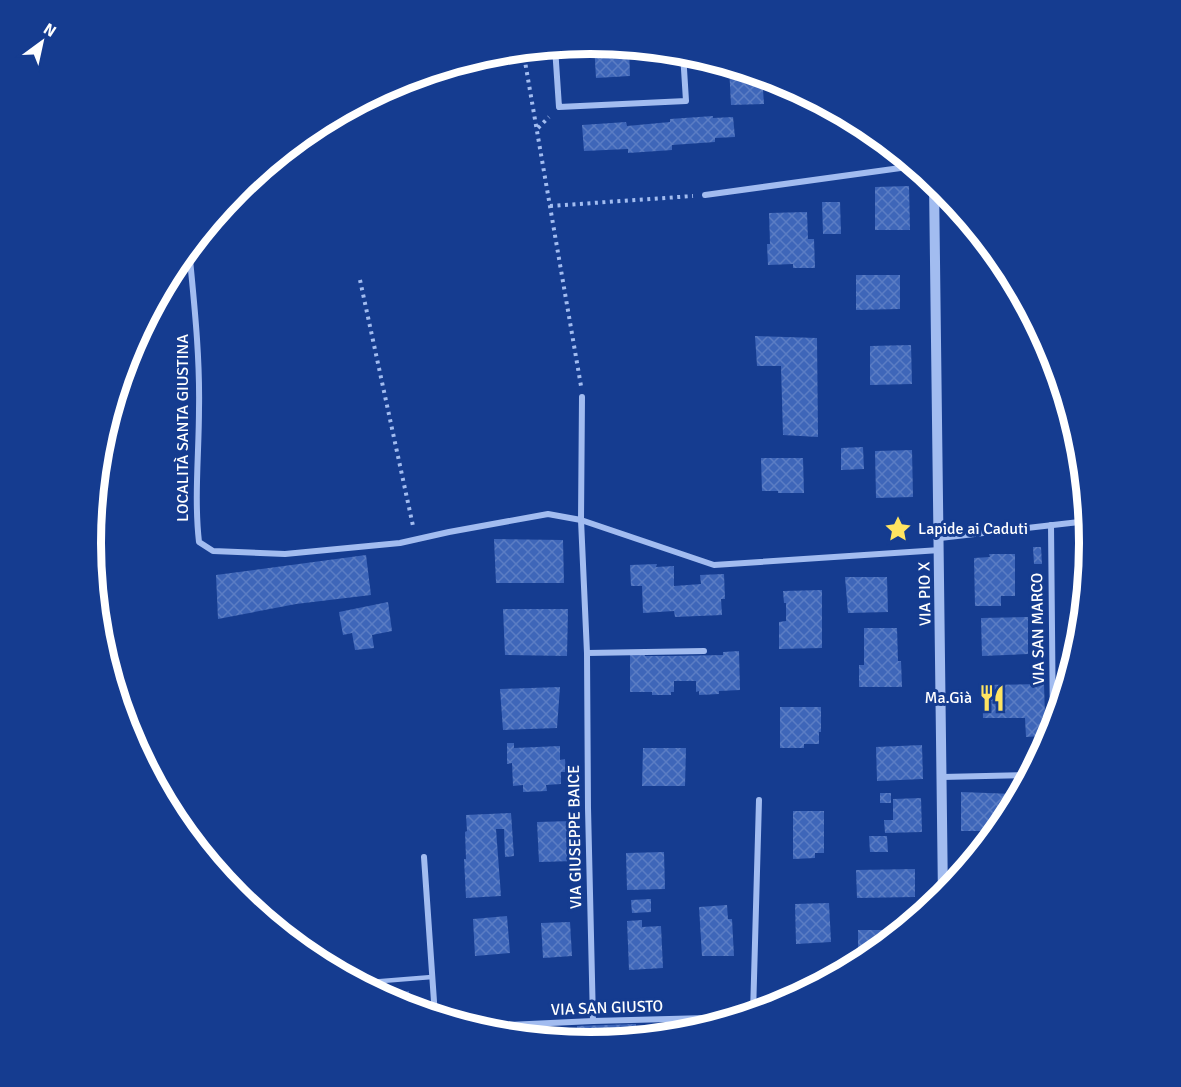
<svg xmlns="http://www.w3.org/2000/svg" width="1181" height="1087" font-family="Signika,sans-serif">
<style>
.building{fill:url(#building-cross-hatch)}
.lines{fill:none;stroke-linecap:round;stroke-linejoin:round}
.path{stroke:#a2bcf0;stroke-width:4;stroke-dasharray:3 4.5;stroke-linecap:butt}
.service{stroke:#a2bcf0;stroke-width:4.5}
.minor{stroke:#a2bcf0;stroke-width:6}
.tertiary{stroke:#a2bcf0;stroke-width:10}
.labels{text-anchor:middle;dominant-baseline:central;stroke-width:6;stroke-linejoin:round;paint-order:stroke}
.street-label{font-size:16px;fill:#fff;stroke:#153c90}
.poi-label{font-size:16px;fill:#fff;stroke:#153c90;text-anchor:start}
.rim{fill:none;stroke:#fff;stroke-width:8}
</style>
<defs>
<pattern id="building-cross-hatch" width="8" height="8" patternUnits="userSpaceOnUse" patternTransform="scale(1.5)"><rect width="8" height="8" fill="#3e66b9"/><path d="M0 0l8 8M0 8l8-8" fill="none" stroke="#5b7dc4"/></pattern>
</defs>
<rect width="100%" height="100%" fill="#153c90"/>
<!-- building -->
<g class="building">
<polygon points="594,44 629,47 630,76 596,78"/>
<polygon points="729,66 762,76 764,104 731,105"/>
<polygon points="840,113 855,121 840,121"/>
<polygon points="713,116 713,118 733,117 735,137 715,138 715,142 672,145 672,150 628,153 628,149 584,151 582,125 626,122 627,126 670,122 670,119"/>
<polygon points="909,186 910,230 875,230 875,187"/>
<polygon points="822,202 840,202 841,234 823,234"/>
<polygon points="807,212 808,239 814,239 815,268 793,268 793,264 768,265 767,244 770,244 769,213"/>
<polygon points="856,275 900,275 900,309 856,310"/>
<polygon points="755,336 817,338 818,437 783,435 781,366 757,366"/>
<polygon points="911,345 912,384 870,385 870,346"/>
<polygon points="863,447 864,469 841,470 841,448"/>
<polygon points="912,450 913,497 876,498 875,451"/>
<polygon points="761,458 803,458 804,493 778,493 778,491 762,491"/>
<polygon points="494,539 563,540 564,583 496,583"/>
<polygon points="1033,547 1041,547 1042,564 1034,564"/>
<polygon points="989,554 1015,554 1015,596 1001,596 1001,606 975,606 974,558 990,557"/>
<polygon points="366,555 371,595 296,604 218,619 216,575"/>
<polygon points="657,564 656,567 674,566 674,586 701,584 700,575 724,574 725,599 721,599 722,615 675,617 674,611 643,613 642,586 631,586 630,565"/>
<polygon points="845,577 887,577 888,612 848,613"/>
<polygon points="822,590 822,648 779,649 779,622 786,621 786,603 784,603 783,591"/>
<polygon points="388,602 392,631 372,635 374,648 355,650 352,633 343,635 339,612"/>
<polygon points="503,609 568,609 567,656 505,655"/>
<polygon points="1028,617 1028,654 982,656 981,618"/>
<polygon points="864,628 897,628 898,661 901,661 902,687 859,687 859,665 864,665"/>
<polygon points="739,651 740,690 719,691 719,694 699,695 699,691 696,692 696,681 674,681 674,692 671,692 671,695 652,695 652,692 630,692 630,653 645,653 645,656 674,656 723,655 723,652"/>
<polygon points="1044,684 1045,717 1042,717 1042,736 1026,737 1025,718 983,718 982,685"/>
<polygon points="560,687 557,728 503,730 500,689"/>
<polygon points="780,707 821,707 821,732 819,732 819,744 804,744 804,748 780,748"/>
<polygon points="507,743 514,743 514,748 560,746 560,760 565,759 566,772 561,772 561,784 546,785 547,791 523,792 523,785 513,786 512,763 507,764"/>
<polygon points="922,745 923,779 877,781 876,747"/>
<polygon points="643,748 686,748 685,786 642,786"/>
<polygon points="961,792 1014,794 1014,807 1006,822 998,831 961,831"/>
<rect x="880" y="793" width="11" height="10"/>
<polygon points="921,798 922,832 885,833 884,820 893,820 893,799"/>
<polygon points="793,811 824,811 824,853 815,853 815,858 793,859"/>
<polygon points="511,813 514,856 505,857 504,829 496,829 501,896 466,898 464,859 466,859 465,832 467,831 466,815"/>
<polygon points="573,821 574,861 539,862 537,822"/>
<polygon points="869,836 887,836 888,852 870,852"/>
<polygon points="664,852 665,889 627,890 626,853"/>
<polygon points="915,869 915,897 857,898 856,870"/>
<polygon points="651,899 651,912 632,913 631,900"/>
<polygon points="829,903 831,942 796,944 795,904"/>
<polygon points="727,905 728,919 732,919 734,956 702,956 699,907"/>
<polygon points="507,916 510,953 475,956 473,919"/>
<polygon points="642,920 642,927 661,926 663,968 629,970 627,921"/>
<polygon points="901,921 915,921 901,932"/>
<polygon points="570,922 572,956 543,958 541,923"/>
<polygon points="858,930 886,930 886,932 901,932 868,959 858,965"/>
<polygon points="409,991 409,1008 399,1005 377,994"/>
<polygon points="723,1023 688,1034 664,1036 663,1025"/>
<polygon points="636,1024 636,1039 600,1043 578,1042 577,1026"/>
<polygon points="517,1030 518,1036 487,1032"/>
</g>
<g class="lines">
<!-- path -->
<g class="path">
<polyline points="523,50 581,386"/>
<polyline points="538,128 549,117"/>
<polyline points="550,206 693,196"/>
<polyline points="360,280 413,526"/>
</g>
<!-- service -->
<polyline class="service" points="357,983 432,977"/>
<!-- minor -->
<g class="minor">
<polyline points="555,47 559,107 686,101 683,53"/>
<polyline points="705,195 915,166"/>
<path d="M189,249C194,302 200,355 199,409C199,453 194,498 199,542L213,551L285,554L400,543L449,532L548,514L581,520L714,565L940,550"/>
<polyline points="582,397 581,520 587,653 588,808 593,1021"/>
<polyline points="1051,525 1053,732"/>
<polyline points="940,538 1088,521"/>
<polyline points="587,653 704,651"/>
<polyline points="942,777 1031,775"/>
<polyline points="424,857 435,1016"/>
<polyline points="753,1014 759,800"/>
<polyline points="469,1027 593,1021 745,1017"/>
</g>
<!-- tertiary -->
<polyline class="tertiary" points="934,182 943,898"/>
</g>
<!-- icons -->
<defs>
<symbol id="sight-bare" viewBox="-9 -9 18 18"><path d="M0-6L1.8-2.2L6-1.7L2.9 1.2L3.7 5.4L0 3.3L-3.7 5.4L-2.9 1.2L-6-1.7L-1.8-2.2Z" fill="#ffe461" stroke="#153c90" stroke-width="2.5" paint-order="stroke"/></symbol>
<symbol id="restaurant-bare" viewBox="-9 -9 18 18"><path d="M-5-6h1v4h1v-4h1v4h1v-4h1v5L-1.5 .5V6h-2V.5L-5-1ZM5-6V6H3V1.5H1.5Q1.5-4 5-6Z" fill="#ffe461" stroke="#153c90" stroke-width="2.5" paint-order="stroke"/></symbol>
</defs>
<g fill-rule="evenodd">
<use href="#sight-bare" x="879" y="510" width="38" height="38"/>
<use href="#restaurant-bare" x="973" y="679" width="38" height="38"/>
</g>
<g class="labels">
<!-- street labels -->
<g class="street-label">
<text transform="translate(183 428) rotate(-90)">LOCALITÀ SANTA GIUSTINA</text>
<text transform="translate(925 594) rotate(-91)">VIA PIO X</text>
<text transform="translate(1038 629) rotate(-91)">VIA SAN MARCO</text>
<text transform="translate(575 837) rotate(-91)">VIA GIUSEPPE BAICE</text>
<text transform="translate(607 1008) rotate(-2)">VIA SAN GIUSTO</text>
</g>
<!-- poi labels -->
<g class="poi-label">
<text x="918" y="529">Lapide ai Caduti</text>
<text x="972" y="698" text-anchor="end">Ma.Già</text>
</g>
</g>
<!-- crop -->
<path d="M0 0H1181V1087H0ZM101 543a489 489 0 1 1 978 0a489 489 0 1 1-978 0Z" fill="#153c90" fill-rule="evenodd"/>
<path class="rim" d="M101 543a489 489 0 1 1 978 0a489 489 0 1 1-978 0Z"/>
<!-- north arrow -->
<g transform="translate(42 42) rotate(33)" stroke="#153c90" stroke-width="4.5" paint-order="stroke">
<path d="M0-4.5L10 22L0 15L-10 22Z" fill="#ffffff"/>
<text y="-9" font-size="16" font-weight="bold" text-anchor="middle" fill="#ffffff">N</text>
</g>
</svg>
